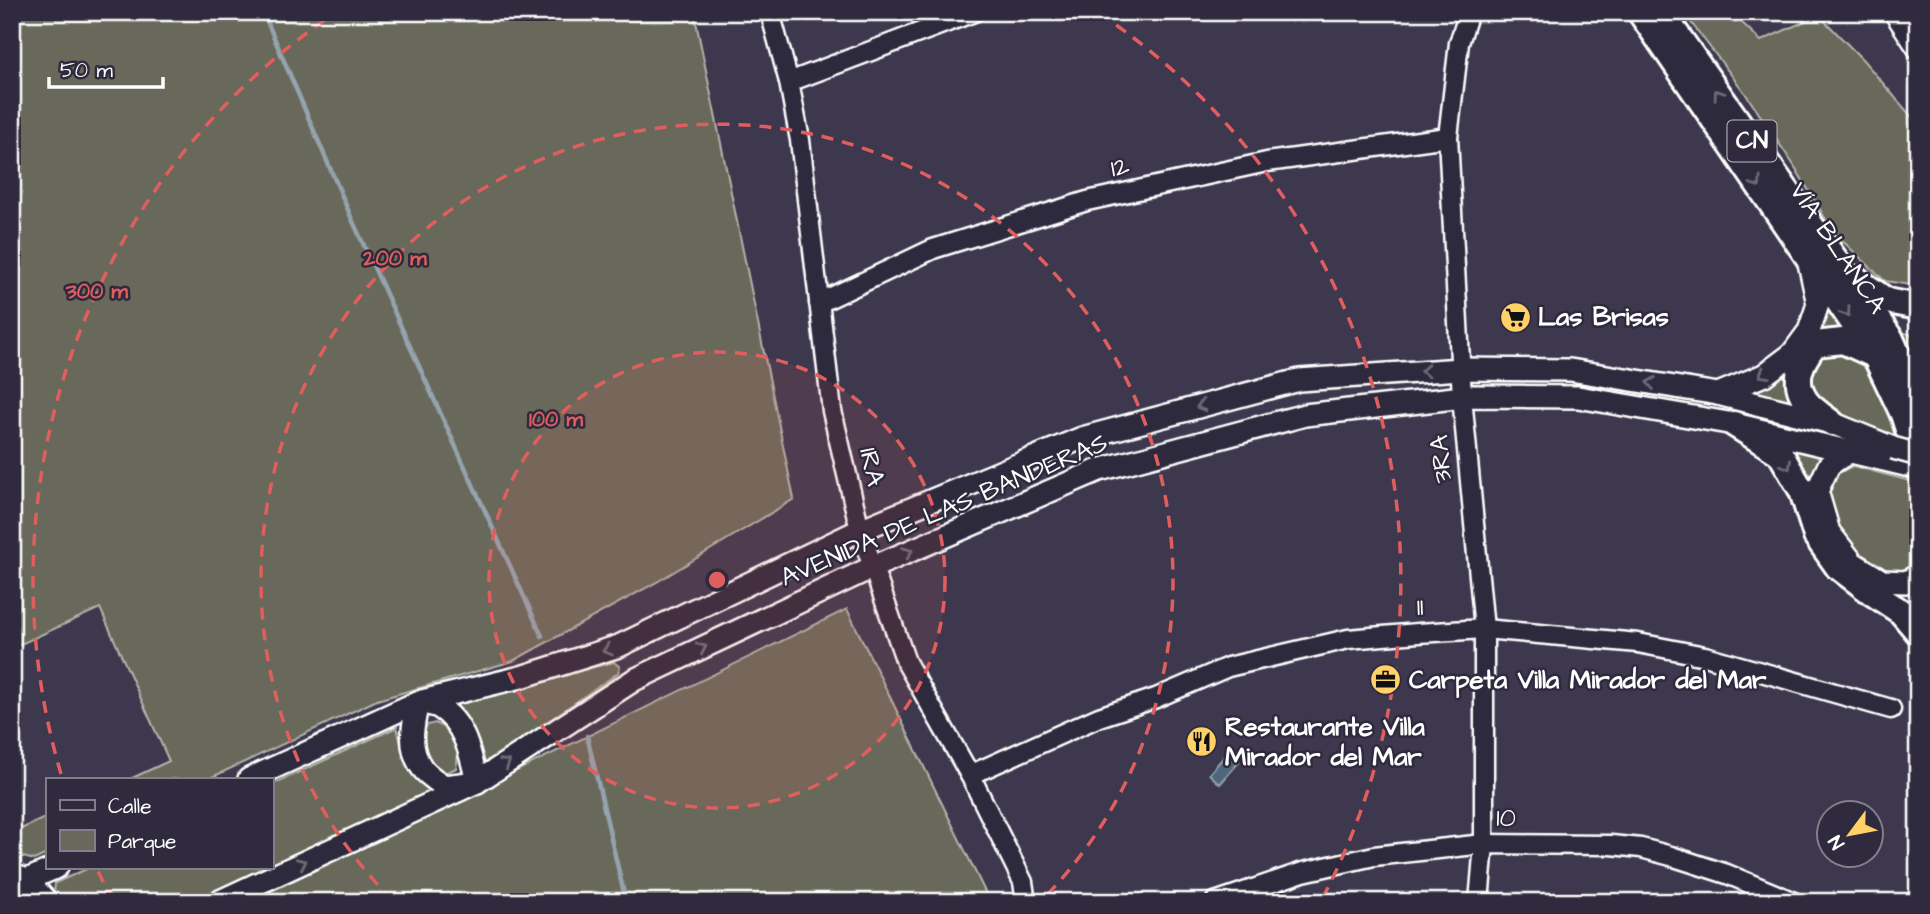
<svg xmlns="http://www.w3.org/2000/svg" width="1930" height="914" font-family="'Architects Daughter',sans-serif">
<style>
.green{fill:#68695a;stroke:#b4b4ac;stroke-width:2}
.water{fill:#4f667a;stroke:#95a3af;stroke-width:2}
.lines{fill:none;stroke-linecap:round;stroke-linejoin:round}
.stream{stroke:#95a3af;stroke-width:4.5}
.minor-casing{stroke:#fff;stroke-width:23}
.major-casing{stroke:#fff;stroke-width:26}
.highway-casing{stroke:#fff;stroke-width:30}
.minor{stroke:#2f2a3d;stroke-width:18}
.major{stroke:#2f2a3d;stroke-width:21}
.highway{stroke:#2f2a3d;stroke-width:24}
.major-bridge-casing{stroke:#fff;stroke-width:26;stroke-linecap:butt}
.major-bridge{stroke:#2f2a3d;stroke-width:21}
.oneway{stroke:#6d6a77}
.ring{fill:none;stroke:#e05e5e;stroke-width:3.5;stroke-dasharray:12 9}
.labels{text-anchor:middle;dominant-baseline:central;stroke-width:5;stroke-linejoin:round;paint-order:stroke}
.shield{fill:#2f2a3d;stroke:#c1bfc5;stroke-width:2}
.shield-label{font-size:24px;font-weight:bold;fill:#fff}
.street-label{font-size:26px;fill:#fff;stroke:#2f2a3d}
.poi-label{font-size:26px;font-weight:bold;fill:#fff;stroke:#2f2a3d;text-anchor:start}
.centre{fill:#e05e5e;stroke:#2f2a3d;stroke-width:3.5}
.ring-label{font-size:21px;text-anchor:middle;font-weight:bold;fill:#e05e5e;stroke:#2f2a3d;stroke-width:5;stroke-linejoin:round;paint-order:stroke}
</style>
<rect width="100%" height="100%" fill="#3d384e"/>
<filter id="ink" filterUnits="userSpaceOnUse"><feTurbulence type="fractalNoise" baseFrequency=".0143" numOctaves="2"/><feDisplacementMap in="SourceGraphic" scale="14" xChannelSelector="R" yChannelSelector="G"/><feConvolveMatrix kernelMatrix="1 2 1 2 8 2 1 2 1" color-interpolation-filters="sRGB"/></filter>
<g filter="url(#ink)">
<!-- green -->
<g class="green">
<polygon points="12,12 694,12 794,499 657,582 513,661 377,700 208,779 130,779 169,761 100,608 12,648"/>
<polygon points="1683,12 1731,12 1761,41 1819,15 1863,60 1918,124 1918,286 1885,281 1834,233 1793,164 1745,93"/>
<polygon points="1827,300 1850,329 1819,332"/>
<polygon points="1893,329 1918,337 1918,349 1912,357"/>
<path d="M1836,348L1861,361L1885,406L1895,435C1877,428 1824,413 1814,399C1809,390 1808,381 1809,372C1811,357 1824,353 1836,348Z"/>
<polygon points="1787,371 1787,390 1795,404 1751,392"/>
<polygon points="1789,448 1823,455 1810,476"/>
<polygon points="1853,466 1910,481 1918,510 1918,566 1910,574 1886,574 1861,561 1840,533 1826,485 1836,474"/>
<polygon points="847,609 990,902 249,902"/>
<polygon points="614,662 620,667 618,673 495,758 486,762 480,758 473,731 459,713 457,705 462,700"/>
<path d="M435,723C455,731 461,748 456,768C454,769 448,772 445,772C424,771 418,740 427,725Z"/>
<polygon points="397,727 405,762 416,778 432,793 271,867 271,785"/>
<polygon points="47,817 47,854 34,860 12,854 12,833"/>
<polygon points="91,867 271,867 195,902 60,902 54,894 55,883"/>
</g>
<!-- water -->
<polygon class="water" points="1228,752 1239,762 1220,784 1209,774"/>
<g class="lines">
<!-- stream -->
<g class="stream">
<polyline points="263,12 351,217 542,636"/>
<polyline points="587,736 626,902"/>
</g>
<defs>
<g id="minor">
<polyline points="770,12 789,82 800,140 832,411 860,530 906,662 970,775 1023,882 1026,902"/>
<polyline points="1469,12 1459,43 1448,137 1462,397 1484,629 1484,844 1479,902"/>
<polyline points="1893,12 1918,50"/>
<polyline points="789,82 974,12"/>
<polyline points="819,303 933,249 1087,201 1267,162 1448,137"/>
<polyline points="970,775 1099,717 1156,698 1228,667 1348,639 1418,633 1484,629 1638,643 1705,656 1891,709"/>
<polyline points="1215,902 1303,872 1374,856 1484,844 1611,845 1641,848 1671,856 1727,874 1794,902"/>
</g>
<g id="major">
<polyline points="1718,394 1764,375 1792,354 1809,331 1818,304 1809,263"/>
<polyline points="1849,452 1829,465 1817,491 1829,532 1853,563 1882,581 1906,582 1918,575"/>
<path d="M418,702C425,704 434,704 440,708C465,723 471,756 477,782L444,786C437,781 427,775 422,768C407,747 413,725 418,702Z"/>
<polyline points="249,779 418,702 521,677 619,646 860,530 1082,438 1299,380 1461,369 1570,370 1718,394 1832,423 1893,448"/>
<polyline points="12,875 27,880 47,902"/>
<polyline points="27,880 57,867"/>
<polyline points="218,902 477,782 634,680 873,567 1099,470 1305,415 1472,396 1578,397 1734,424 1918,468"/>
</g>
<g id="highway">
<polyline points="1640,12 1875,355 1903,414 1918,460"/>
<polyline points="1661,12 1891,339 1918,400"/>
<polyline points="1856,279 1887,301 1918,307"/>
<path d="M1832,423C1824,417 1812,409 1806,401C1791,380 1802,361 1815,344L1843,341L1874,355"/>
<polyline points="1734,424 1780,453 1802,491 1816,536 1838,567 1871,592 1901,612 1918,632"/>
</g>
</defs>
<!-- minor casing -->
<use href="#minor" class="minor-casing"/>
<!-- major casing -->
<use href="#major" class="major-casing"/>
<!-- highway casing -->
<use href="#highway" class="highway-casing"/>
<!-- minor -->
<use href="#minor" class="minor"/>
<!-- major -->
<use href="#major" class="major"/>
<!-- highway -->
<use href="#highway" class="highway"/>
<defs>
<polyline id="major-bridge" points="1893,448 1918,455"/>
</defs>
<!-- major-bridge casing -->
<use href="#major-bridge" class="major-bridge-casing"/>
<!-- major-bridge -->
<use href="#major-bridge" class="major-bridge"/>
</g>
<!-- one-way arrows -->
<defs><path id="oneway-chevron" d="M-2-3.5L2.5 0L-2 3.5" fill="none" stroke-width="1.6" stroke-linecap="round" stroke-linejoin="round" transform="scale(1.75)"/></defs>
<g class="oneway">
<use href="#oneway-chevron" transform="translate(1718 94) rotate(-125)"/>
<use href="#oneway-chevron" transform="translate(1757 183) rotate(56)"/>
<use href="#oneway-chevron" transform="translate(1846 312) rotate(56)"/>
<use href="#oneway-chevron" transform="translate(1425 371) rotate(176)"/>
<use href="#oneway-chevron" transform="translate(1763 374) rotate(150)"/>
<use href="#oneway-chevron" transform="translate(1651 383) rotate(-171)"/>
<use href="#oneway-chevron" transform="translate(1201 406) rotate(165)"/>
<use href="#oneway-chevron" transform="translate(1787 465) rotate(60)"/>
<use href="#oneway-chevron" transform="translate(908 552) rotate(-23)"/>
<use href="#oneway-chevron" transform="translate(702 648) rotate(-25)"/>
<use href="#oneway-chevron" transform="translate(607 650) rotate(162)"/>
<use href="#oneway-chevron" transform="translate(506 763) rotate(-33)"/>
<use href="#oneway-chevron" transform="translate(302 863) rotate(-25)"/>
</g>
</g>
<!-- distance rings -->
<circle cx="717" cy="580" r="228" fill="#e05e5e" fill-opacity=".12"/>
<g class="ring">
<circle cx="717" cy="580" r="228"/>
<path d="M392 900A456 456 0 1 1 1042 900"/>
<path d="M113 901A684 684 0 0 1 97 869M61 774A684 684 0 0 1 335 13M1099 13A684 684 0 0 1 1321 901"/>
</g>
<!-- icons -->
<defs>
<symbol id="supermarket-disc" viewBox="-11 -11 22 22"><circle r="9.5" fill="#ffd166" stroke="#2f2a3d"/><path d="M-6-5.5h2.5l.6 2H6L4.5 2H-2.5L-4.4-4H-6ZM-1.5 3.2a1.3 1.3 0 1 0 .1 0ZM3 3.2a1.3 1.3 0 1 0 .1 0Z" fill="#111"/></symbol>
<symbol id="office-disc" viewBox="-11 -11 22 22"><circle r="9.5" fill="#ffd166" stroke="#2f2a3d"/><path d="M-6-3h4V-5.5h4V-3h4V5H-6ZM-1-4.5V-3h2v-1.5ZM-6 0V1H6V0Z" fill="#111"/></symbol>
<symbol id="restaurant-disc" viewBox="-11 -11 22 22"><circle r="9.5" fill="#ffd166" stroke="#2f2a3d"/><path d="M-5-6h1v4h1v-4h1v4h1v-4h1v5L-1.5 .5V6h-2V.5L-5-1ZM5-6V6H3V1.5H1.5Q1.5-4 5-6Z" fill="#111"/></symbol>
</defs>
<g fill-rule="evenodd">
<use href="#supermarket-disc" x="1498" y="300" width="35" height="35"/>
<use href="#office-disc" x="1368" y="662" width="35" height="35"/>
<use href="#restaurant-disc" x="1184" y="724" width="35" height="35"/>
</g>
<g class="labels">
<!-- shield labels -->
<rect class="shield" x="1727.5" y="120.5" width="49" height="41" rx="5"/>
<g class="shield-label">
<text x="1752" y="141">CN</text>
</g>
<!-- street labels -->
<g class="street-label">
<text transform="translate(1120 167) rotate(-12)">12</text>
<text transform="translate(1838 248) rotate(56)">VÍA BLANCA</text>
<text transform="translate(1441 459) rotate(-95)">3RA</text>
<text transform="translate(872 467) rotate(77)">1RA</text>
<text transform="translate(944 510) rotate(-23)">AVENIDA DE LAS BANDERAS</text>
<text transform="translate(1420 607) rotate(-4)">11</text>
<text x="1506" y="818">10</text>
</g>
<!-- poi labels -->
<g class="poi-label">
<text x="1538" y="317">Las Brisas</text>
<text x="1409" y="680">Carpeta Villa Mirador del Mar</text>
<text x="1225" y="727">Restaurante Villa<tspan x="1225" dy="30">Mirador del Mar</tspan></text>
</g>
</g>
<circle cx="717" cy="580" r="10" class="centre"/>
<g class="ring-label">
<text x="395" y="265">200 m</text>
<text x="97" y="298">300 m</text>
<text x="556" y="426">100 m</text>
</g>
<!-- margin -->
<rect width="1930" height="914" fill="none" stroke="#2f2a3d" stroke-width="42"/>
<rect x="21" y="21" width="1888" height="872" fill="none" stroke="#fff" stroke-width="2.5" filter="url(#ink)"/>
<!-- legend -->
<rect x="46" y="778" width="228" height="91" fill="#2f2a3d" stroke="#827f8b" stroke-width="2"/>
<rect x="60" y="800" width="35" height="10" fill="#2f2a3d" stroke="#827f8b" stroke-width="2"/>
<text x="108" y="813" font-size="21" fill="#ffffff">Calle</text>
<rect x="60" y="830" width="35" height="21" fill="#68695a" stroke="#827f8b" stroke-width="2"/>
<text x="108" y="848" font-size="21" fill="#ffffff">Parque</text>
<!-- north arrow -->
<g transform="translate(1850 834) rotate(238)"><circle r="33" fill="#2f2a3d" stroke="#827f8b" stroke-width="2"/>
<path d="M0-5L12 26L0 18L-12 26Z" fill="#ffd166"/>
<text y="-10" font-size="19" font-weight="bold" text-anchor="middle" fill="#ffffff">N</text>
</g>
<!-- scale -->
<path d="M49 77v10h114v-10" fill="none" stroke="#ffffff" stroke-width="3.5"/>
<text x="60" y="77" font-size="21" fill="#ffffff" stroke="#2f2a3d" stroke-width="5" paint-order="stroke">50 m</text>
</svg>
